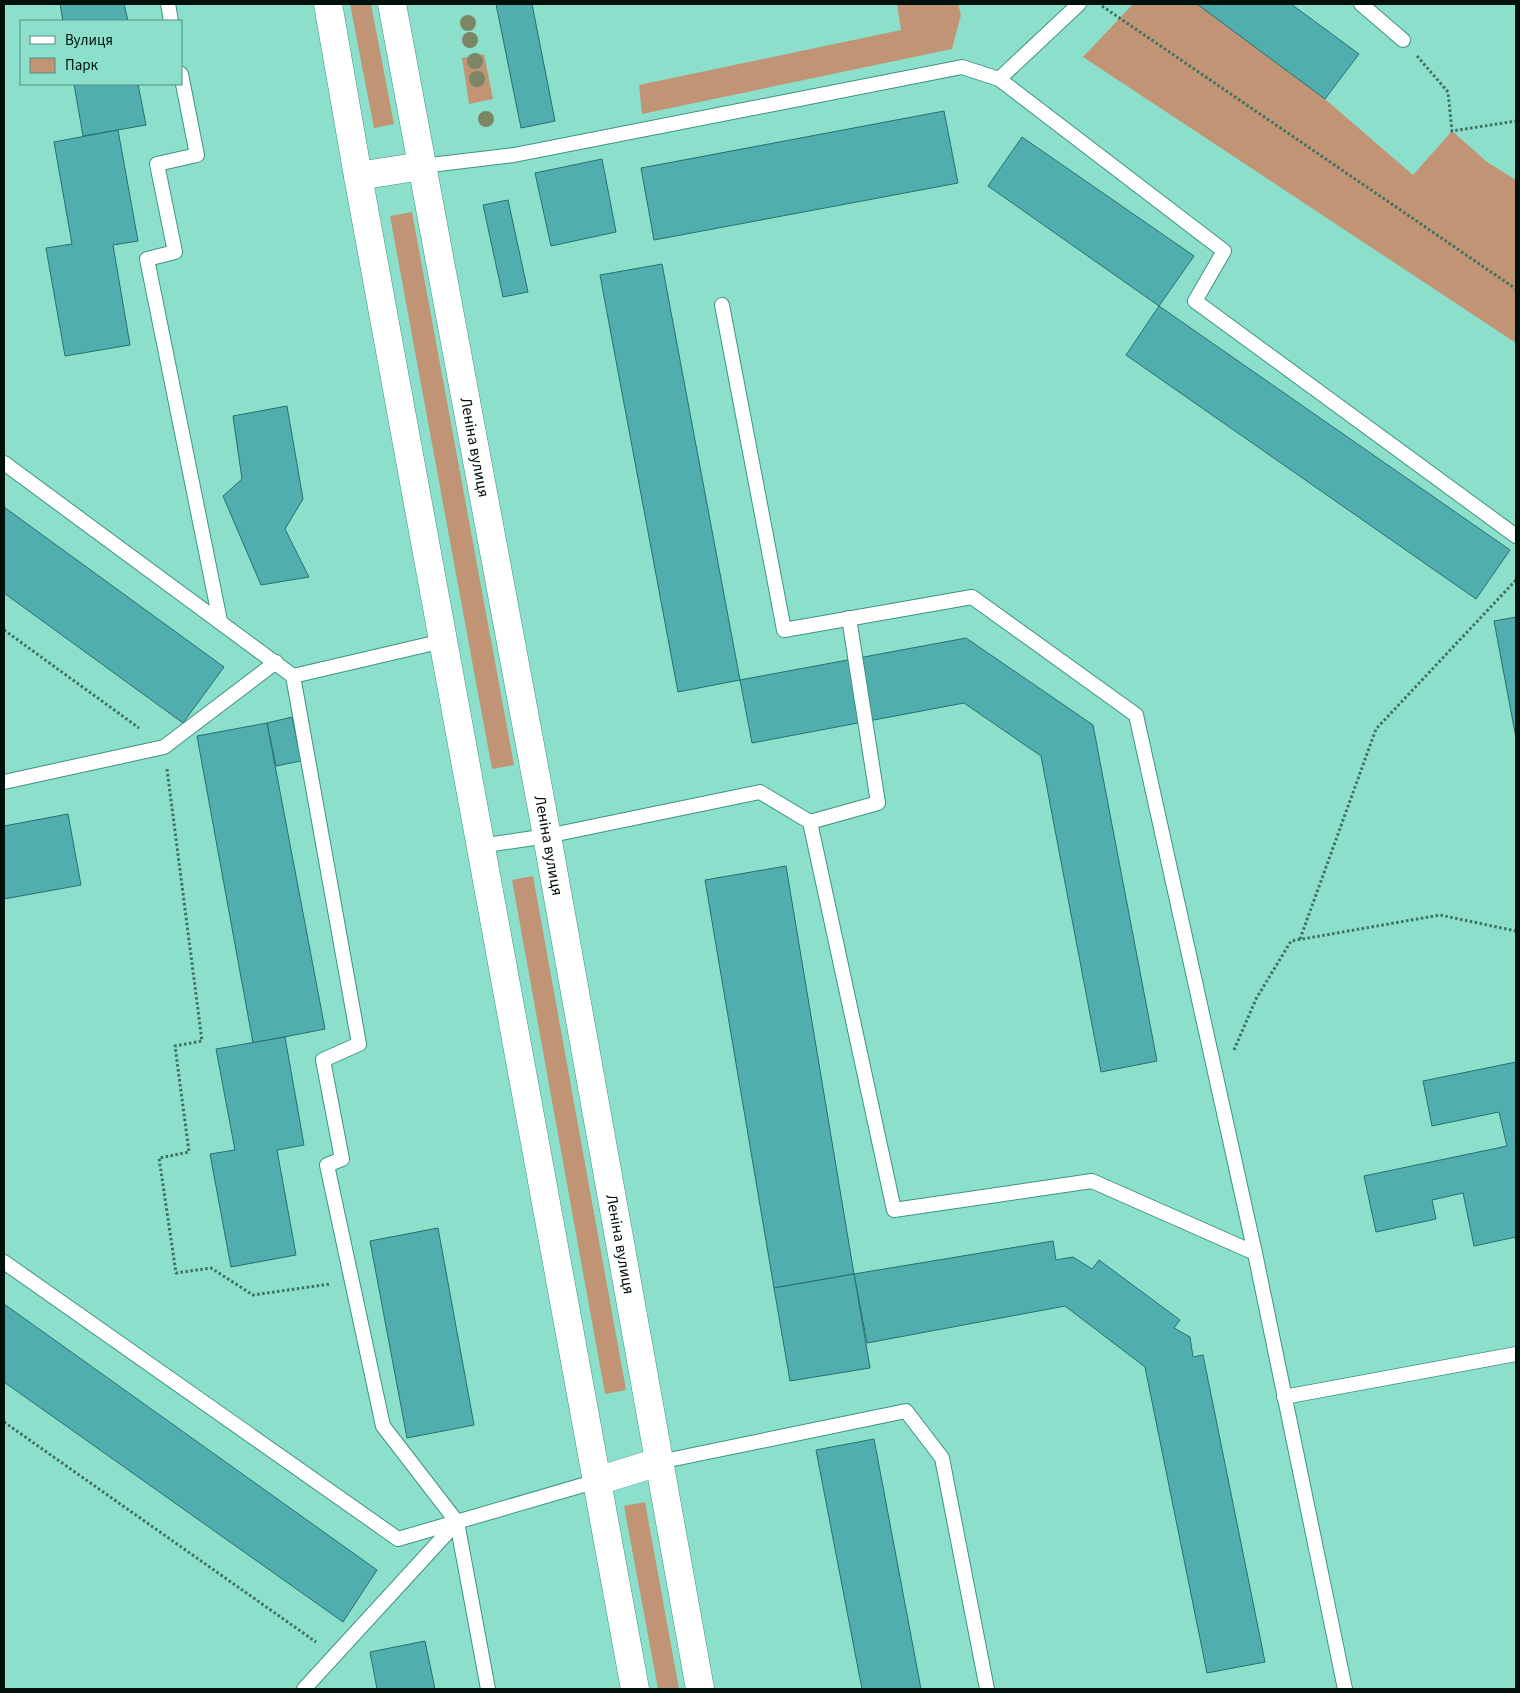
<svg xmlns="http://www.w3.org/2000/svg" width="1520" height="1693" font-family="'Source Sans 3',sans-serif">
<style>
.green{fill:#c19475}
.building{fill:#51aeaf;stroke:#276f70}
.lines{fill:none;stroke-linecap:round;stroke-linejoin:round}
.service-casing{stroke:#3e9481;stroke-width:16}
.tertiary-casing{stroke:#3e9481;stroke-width:29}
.path{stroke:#407063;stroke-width:3;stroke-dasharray:2.5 2.5;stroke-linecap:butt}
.service{stroke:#fff;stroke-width:14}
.tertiary{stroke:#fff;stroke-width:28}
.tree{fill:#7c8664}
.labels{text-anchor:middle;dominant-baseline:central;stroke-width:4;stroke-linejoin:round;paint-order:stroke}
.street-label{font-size:16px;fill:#00100b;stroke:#8ce0cb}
</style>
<rect width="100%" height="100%" fill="#8ce0cb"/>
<!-- green -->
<g class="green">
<polygon points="350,4 371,4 394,124 374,128"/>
<polygon points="897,4 958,4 961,15 952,49 642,114 639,85 901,30"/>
<polygon points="1133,4 1197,4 1325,99 1413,175 1452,131 1487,162 1516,180 1516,343 1083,57"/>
<polygon points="484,54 493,99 469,104 462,58"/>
<polygon points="412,212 514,765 492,769 390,216"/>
<polygon points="533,876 626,1390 605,1394 512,880"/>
<polygon points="645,1502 679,1689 658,1689 624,1506"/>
</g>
<!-- building -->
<g class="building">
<polygon points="60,4 124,4 128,21 63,21"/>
<polygon points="496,4 532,4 555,121 521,128"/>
<polygon points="1197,4 1291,4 1359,54 1325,99"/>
<polygon points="74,84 138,84 146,125 83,136"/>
<polygon points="944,111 958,183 654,240 641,168"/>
<polygon points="118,130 138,241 113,245 130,345 65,356 46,248 72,244 54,142"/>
<polygon points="1022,137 1194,256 1159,306 988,186"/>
<polygon points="602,159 616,232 551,246 535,173"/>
<polygon points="508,200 528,292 503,297 483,205"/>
<polygon points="662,264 740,680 678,692 600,275"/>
<polygon points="1159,306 1510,550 1476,599 1126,355"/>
<polygon points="287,406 303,499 285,529 309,577 261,585 223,496 242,479 233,416"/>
<polygon points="4,507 224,667 183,723 4,593"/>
<polygon points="1516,617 1516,738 1494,621"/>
<polygon points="966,638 1093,725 1157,1061 1101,1072 1041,756 964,703 752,743 740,680"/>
<polygon points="292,717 301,761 276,766 267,723"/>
<polygon points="267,723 325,1029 253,1043 197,736"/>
<polygon points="68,814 81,885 4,899 4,826"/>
<polygon points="786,866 854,1274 774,1288 705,880"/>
<polygon points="285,1037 304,1145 277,1150 296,1255 231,1267 210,1154 235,1150 216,1049"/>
<polygon points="1516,1062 1516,1237 1474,1246 1463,1193 1432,1200 1436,1219 1376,1232 1364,1176 1507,1146 1499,1112 1432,1126 1423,1081"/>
<polygon points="438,1228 474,1425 407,1438 370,1241"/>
<polygon points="1053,1241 1056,1260 1073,1257 1092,1269 1099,1260 1180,1320 1174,1328 1190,1337 1193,1357 1203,1355 1265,1662 1207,1673 1145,1367 1065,1306 867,1343 854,1274"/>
<polygon points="854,1274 870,1368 790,1381 774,1288"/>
<polygon points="4,1304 377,1570 343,1622 4,1382"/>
<polygon points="874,1439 921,1689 862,1689 816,1450"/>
<polygon points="425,1641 435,1689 377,1689 370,1652"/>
</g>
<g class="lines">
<defs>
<g id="service">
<polyline points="168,4 171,21"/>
<polyline points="1361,4 1403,40"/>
<polyline points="181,74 197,155 157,164 175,252 147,259 220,621"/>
<polyline points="999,79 1079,4"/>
<polyline points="422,166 514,155 962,67 999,79 1224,251 1195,301 1516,536"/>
<polyline points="722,305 784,630 972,597 1136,715 1255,1253"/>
<polyline points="4,463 293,676 443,641"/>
<polyline points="293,676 359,1044 323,1060 342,1159 327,1165 383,1426 457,1522 488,1689"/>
<polyline points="4,782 164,747 276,662"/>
<polyline points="810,822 878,803 849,618"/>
<polyline points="480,846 547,836 760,792 810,822 894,1210 1092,1181 1255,1253 1345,1689"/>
<polyline points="4,1262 398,1539 597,1481"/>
<polyline points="1284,1397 1516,1354"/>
<polyline points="659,1462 906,1411 942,1458 987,1689"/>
<polyline points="304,1689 457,1522"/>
</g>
<g id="tertiary">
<polyline points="328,4 358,176 635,1689"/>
<path id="s1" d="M392,4L547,836L700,1689"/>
<polyline points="358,176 422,166"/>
<polyline points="597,1481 659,1462"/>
</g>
</defs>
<!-- service casing -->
<use href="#service" class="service-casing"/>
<!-- tertiary casing -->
<use href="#tertiary" class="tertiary-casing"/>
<!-- path -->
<g class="path">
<polyline points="1102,6 1516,289"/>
<polyline points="1417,56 1448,92 1452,131 1516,121"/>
<polyline points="4,630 139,728"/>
<polyline points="167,769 202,1041 175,1046 189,1152 159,1158 176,1273 211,1268 253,1295 330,1284"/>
<polyline points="1300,939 1376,729 1516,580"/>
<polyline points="1234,1050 1256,999 1291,941 1440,915 1516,931"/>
<polyline points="4,1422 316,1642"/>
</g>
<!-- service -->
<use href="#service" class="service"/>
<!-- tertiary -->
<use href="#tertiary" class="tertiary"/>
</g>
<!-- trees -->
<g class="tree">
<circle cx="468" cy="23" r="8"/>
<circle cx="470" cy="40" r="8"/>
<circle cx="475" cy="61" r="8"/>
<circle cx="477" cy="79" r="8"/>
<circle cx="486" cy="119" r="8"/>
</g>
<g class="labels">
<!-- street labels -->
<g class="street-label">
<text stroke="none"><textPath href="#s1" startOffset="451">Леніна вулиця</textPath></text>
<text stroke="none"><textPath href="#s1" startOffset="856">Леніна вулиця</textPath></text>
<text stroke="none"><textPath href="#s1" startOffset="1261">Леніна вулиця</textPath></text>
</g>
</g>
<!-- border -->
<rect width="1520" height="1693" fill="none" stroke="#00100b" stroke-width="10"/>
<!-- legend -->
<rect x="20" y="20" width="162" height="65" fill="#8ce0cb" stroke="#548d7e"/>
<rect x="30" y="36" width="25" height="8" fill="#ffffff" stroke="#548d7e"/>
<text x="65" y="45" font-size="15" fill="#00100b">Вулиця</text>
<rect x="30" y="58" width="25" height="15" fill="#c19475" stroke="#548d7e"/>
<text x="65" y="70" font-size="15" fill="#00100b">Парк</text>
</svg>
